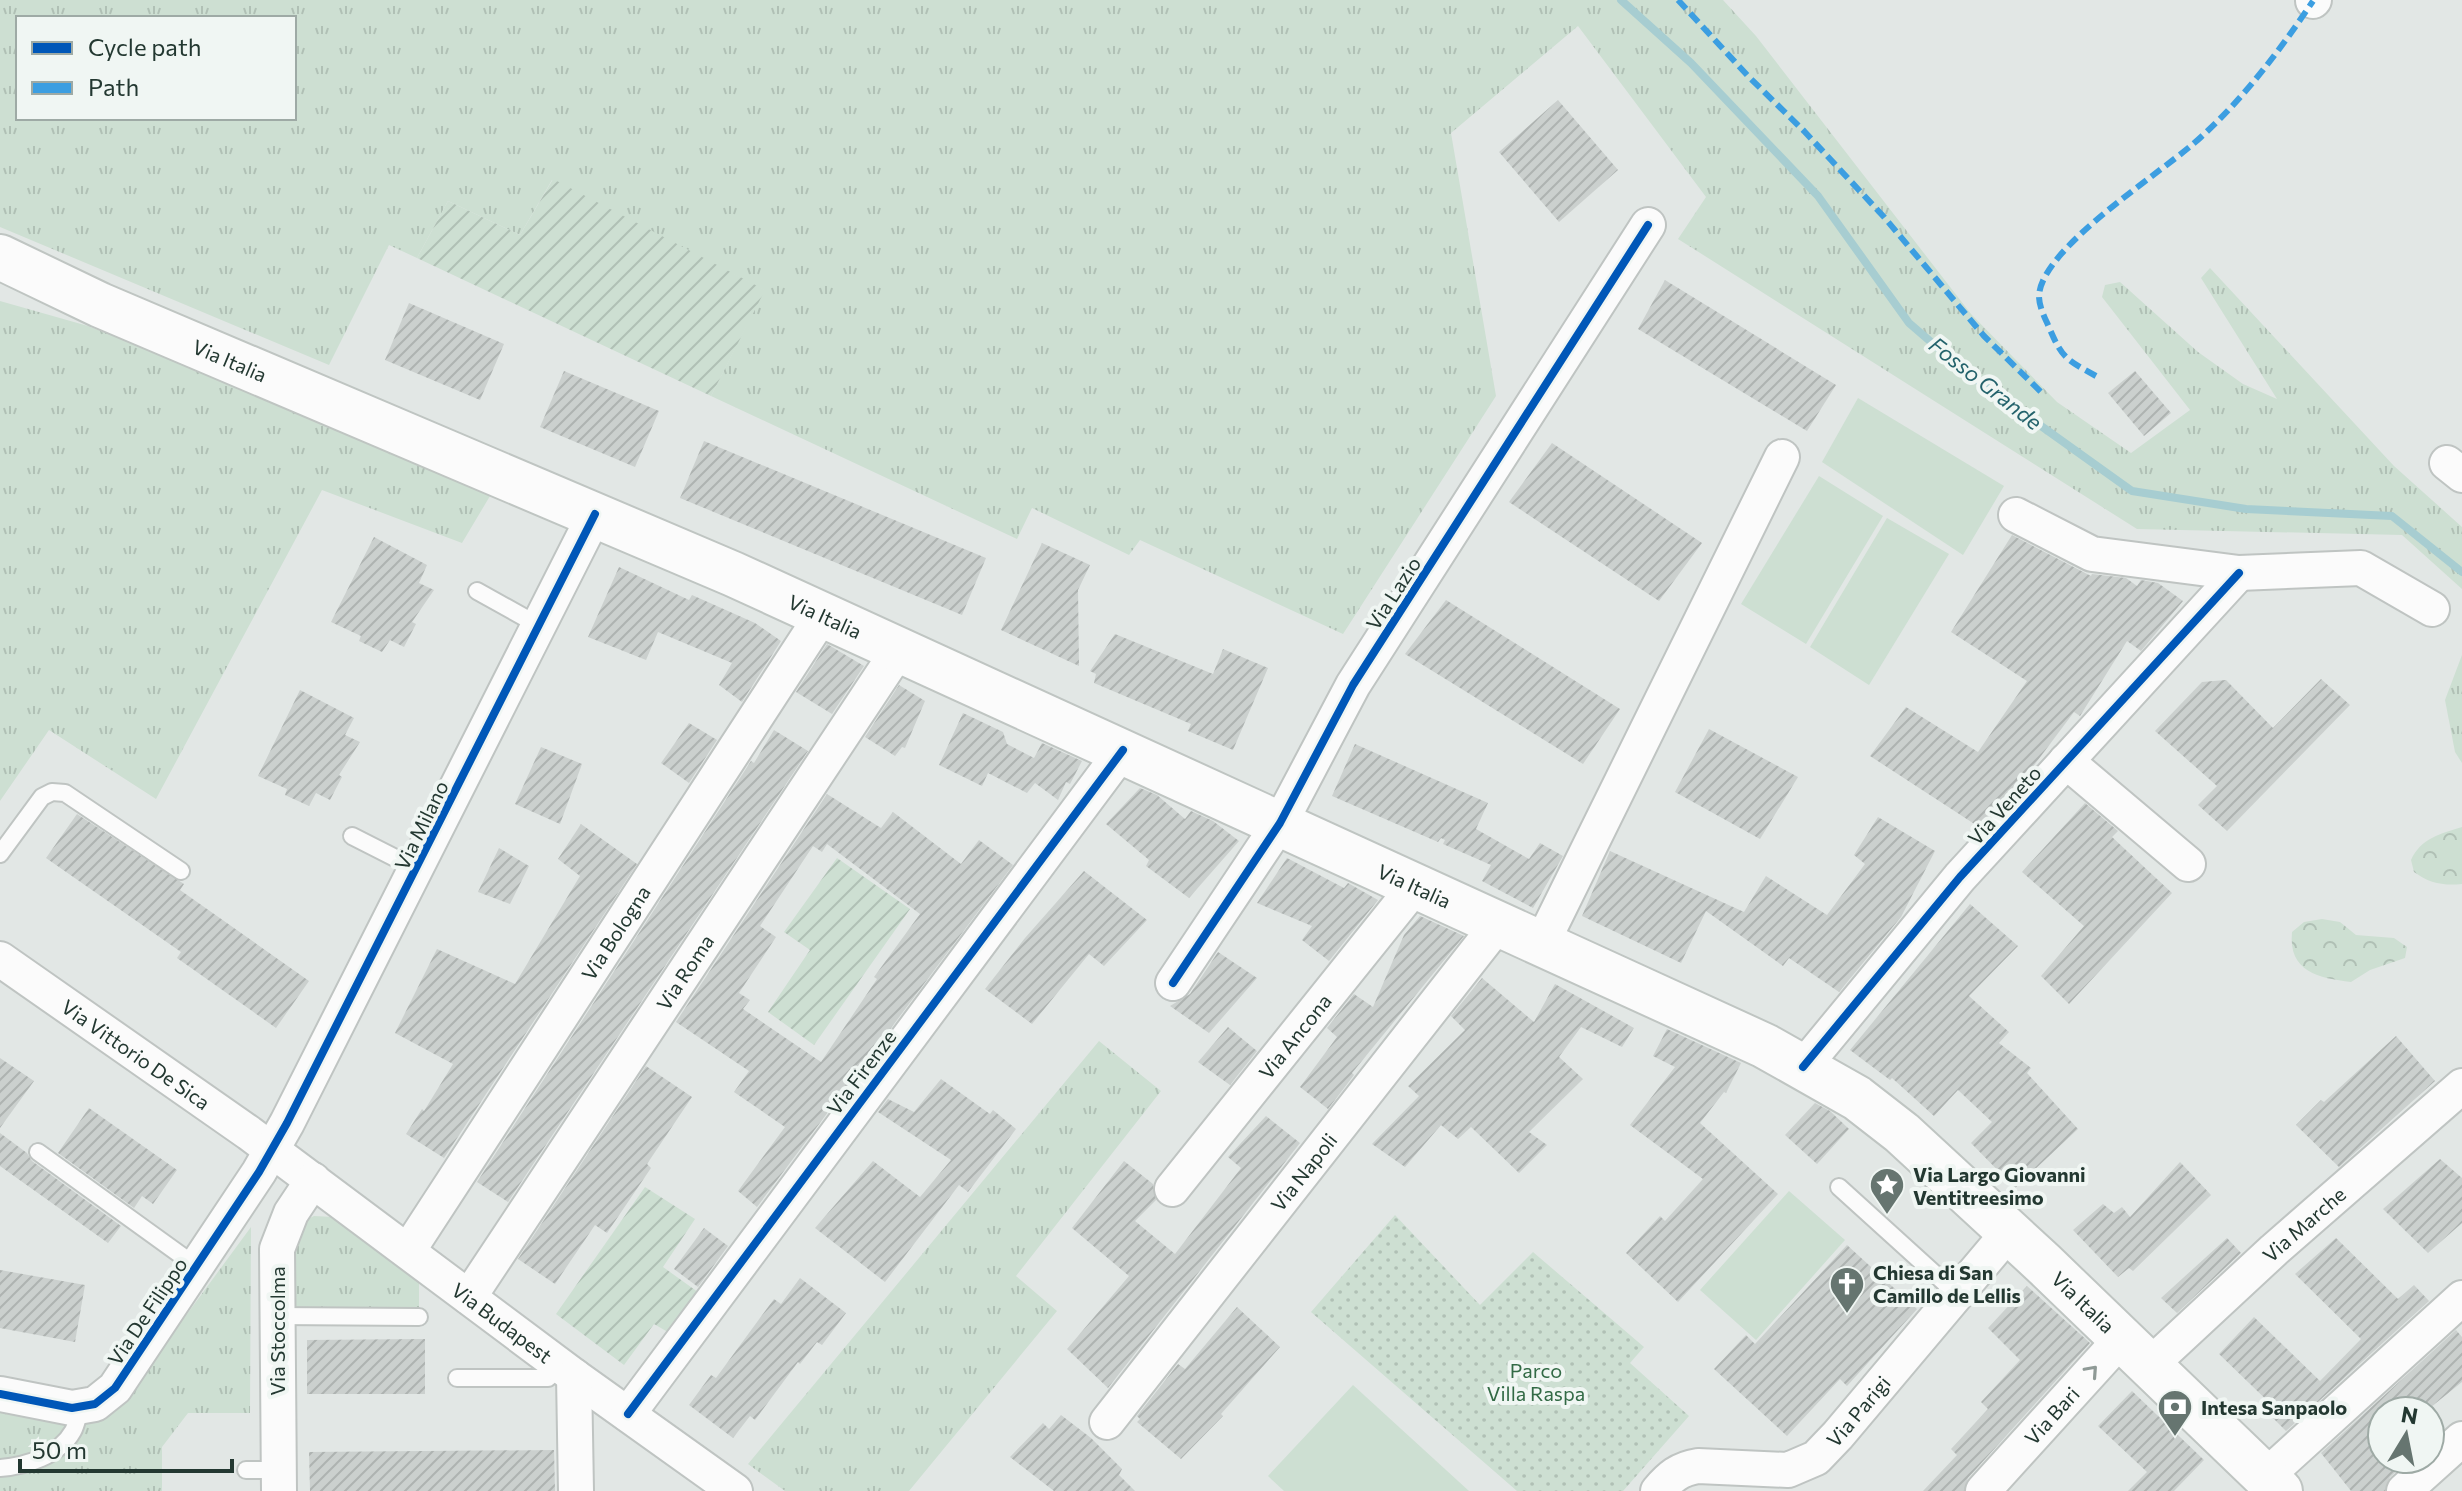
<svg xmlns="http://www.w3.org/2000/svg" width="2462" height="1491" font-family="Commissioner,sans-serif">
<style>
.grass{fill:url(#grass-tufts);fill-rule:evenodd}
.forest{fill:url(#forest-crowns)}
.park{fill:url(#park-dots)}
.garden{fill:url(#garden-furrows)}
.pitch{fill:#cddfd2}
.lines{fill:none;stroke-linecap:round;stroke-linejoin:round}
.stream{stroke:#a7cdd1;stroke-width:8}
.building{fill:url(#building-hatch);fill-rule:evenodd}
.service-casing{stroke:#bfc4c2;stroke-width:20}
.minor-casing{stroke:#bfc4c2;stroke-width:38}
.secondary-casing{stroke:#bfc5c2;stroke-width:48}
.service{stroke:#fbfbfb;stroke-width:16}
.minor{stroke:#fbfbfb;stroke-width:34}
.secondary{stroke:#fbfbfb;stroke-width:44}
.quiet{stroke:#3c9ee1;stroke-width:6;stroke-dasharray:12 6;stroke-linecap:butt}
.cycleway-casing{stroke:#f0f6f3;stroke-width:13}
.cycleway{stroke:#0057b8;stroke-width:8}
.oneway{stroke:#8f9a96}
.labels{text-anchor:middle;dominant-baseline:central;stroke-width:8;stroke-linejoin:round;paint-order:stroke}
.street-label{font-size:20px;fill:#233831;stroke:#f0f6f3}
.poi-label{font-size:20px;font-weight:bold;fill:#233831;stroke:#f0f6f3;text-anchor:start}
.park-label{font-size:20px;fill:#326a45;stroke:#f0f6f3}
.water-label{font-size:22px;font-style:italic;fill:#24636c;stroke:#f0f6f3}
</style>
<defs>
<pattern id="grass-tufts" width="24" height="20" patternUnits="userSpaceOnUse" patternTransform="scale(2)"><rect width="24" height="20" fill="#cddfd2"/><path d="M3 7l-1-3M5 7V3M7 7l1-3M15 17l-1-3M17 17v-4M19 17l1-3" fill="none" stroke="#b0c0b5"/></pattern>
<pattern id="forest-crowns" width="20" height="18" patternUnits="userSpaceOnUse" patternTransform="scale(2)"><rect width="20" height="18" fill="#cddfd2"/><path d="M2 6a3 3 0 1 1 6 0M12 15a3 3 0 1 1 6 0" fill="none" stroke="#b0c0b5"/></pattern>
<pattern id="park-dots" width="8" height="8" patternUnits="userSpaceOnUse" patternTransform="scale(2)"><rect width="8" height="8" fill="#cddfd2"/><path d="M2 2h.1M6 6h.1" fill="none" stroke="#b0c0b5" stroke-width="1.8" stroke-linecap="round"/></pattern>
<pattern id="garden-furrows" width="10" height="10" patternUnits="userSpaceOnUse" patternTransform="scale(2)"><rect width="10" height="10" fill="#cddfd2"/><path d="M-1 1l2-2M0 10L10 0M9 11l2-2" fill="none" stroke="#b0c0b5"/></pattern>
<pattern id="building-hatch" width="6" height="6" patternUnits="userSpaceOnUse" patternTransform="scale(2)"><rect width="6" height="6" fill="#cbd0ce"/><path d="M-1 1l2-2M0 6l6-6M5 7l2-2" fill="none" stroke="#aeb3b1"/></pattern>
</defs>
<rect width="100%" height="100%" fill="#e2e7e5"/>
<!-- grass -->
<g class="grass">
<path d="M0,0H1723L1756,36L1971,314L2057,402L2131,453L2190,410L2102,297L2105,285L2120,282L2198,352L2243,384L2277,399L2201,278L2210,268L2394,466L2462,527V589L2402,535L2137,529L1678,239L1706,197L1578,26L1451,133L1496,396L1343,634L1140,540L1129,555L1032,508L1017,539L711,396L764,290L552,180L520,235L448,201L417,258L389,245L329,365L0,227ZM18,18H294V118H18Z"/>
<polygon points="0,301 88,326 254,390 490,496 462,543 322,490 156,799 49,730 0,801"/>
<polygon points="2462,655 2462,763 2455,752 2445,700"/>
<polygon points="1099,1041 1161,1091 1016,1276 1057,1311 909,1491 785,1491 748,1464"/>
<path d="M314,1216L333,1217L341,1221L419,1275V1317L291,1316C290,1286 281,1231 314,1216Z"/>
<polygon points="251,1227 250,1413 188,1413 162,1447 162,1491 0,1491 0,1410 54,1420 89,1424 115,1412"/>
</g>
<!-- forest -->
<g class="forest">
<path d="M2462,827V884C2443,886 2429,883 2414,872L2411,860C2421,838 2440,834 2462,827Z"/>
<path d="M2322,919L2340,922L2356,935L2394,938L2407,947L2405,958L2370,970L2351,982C2319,978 2288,972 2292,932L2304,922Z"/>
</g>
<!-- park -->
<polygon class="park" points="1395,1215 1480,1305 1533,1252 1644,1347 1630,1363 1689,1416 1623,1491 1517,1491 1311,1312"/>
<!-- garden -->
<g class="garden">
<polygon points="553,179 765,290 711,396 417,258 448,201 520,235"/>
<polygon points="837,858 910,909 814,1045 768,1012 810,950 784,932"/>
<polygon points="645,1187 695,1219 663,1267 702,1295 673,1335 654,1324 624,1365 556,1314"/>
</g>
<!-- pitch -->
<g class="pitch">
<polygon points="1858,398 2004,486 1963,555 1822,462"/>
<polygon points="1819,476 1883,516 1806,644 1741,604"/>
<polygon points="1887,518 1949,554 1869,685 1810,647"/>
<polygon points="1789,1191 1845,1240 1756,1340 1700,1290"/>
<polygon points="1353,1385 1469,1491 1284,1491 1268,1476"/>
</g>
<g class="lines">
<!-- stream -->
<polyline class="stream" points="1621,0 1691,63 1818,196 1909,323 1967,373 2132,491 2246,509 2392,516 2462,572"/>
</g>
<!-- building -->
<g class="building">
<polygon points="1558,100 1618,170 1559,222 1499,152"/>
<polygon points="1665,280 1836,385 1807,431 1638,329"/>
<polygon points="409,303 504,344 480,400 385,360"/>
<polygon points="564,371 659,411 635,467 540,427"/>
<polygon points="2135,371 2171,413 2144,436 2108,393"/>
<polygon points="704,441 986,558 962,615 680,498"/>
<polygon points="1552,443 1702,543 1659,601 1509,502"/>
<polygon points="2012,535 2091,576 2092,574 2126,578 2137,586 2141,580 2158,583 2183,601 2141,651 2127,641 2080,716 2074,712 2029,772 1979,827 1870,756 1906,707 1978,752 2027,681 1951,632"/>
<polygon points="374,537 427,565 419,583 434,590 412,622 416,624 404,647 390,640 382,652 359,641 361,636 331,622"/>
<polygon points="1042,543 1090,565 1078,590 1079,666 1001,630"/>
<polygon points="619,567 689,600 692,595 755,623 781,641 742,702 719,685 732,663 658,632 646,660 588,637"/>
<polygon points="1446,600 1620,709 1583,764 1405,654"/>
<polygon points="1115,634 1213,674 1223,649 1268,668 1233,750 1188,731 1191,724 1094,683 1096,674 1090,671"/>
<polygon points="827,644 864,666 832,714 796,692"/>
<polygon points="2321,679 2350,705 2227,831 2198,805 2217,786 2155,731 2202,682 2226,680 2273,728"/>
<polygon points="899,685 925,701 905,748 902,747 895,756 865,737"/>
<polygon points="300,690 354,718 345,735 360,742 339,775 342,777 330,800 316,793 309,806 285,795 287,789 258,776"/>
<polygon points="963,713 1003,732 1007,744 1034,758 1042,743 1082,761 1070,784 1066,782 1058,800 1035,783 1027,793 988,773 982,786 939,765"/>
<polygon points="689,723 717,740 689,783 661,763"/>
<polygon points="1709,729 1798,777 1760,839 1675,792"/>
<polygon points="774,730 808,751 508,1202 477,1182 751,761 754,763"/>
<polygon points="1355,744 1488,803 1476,829 1529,859 1540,843 1563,856 1533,908 1482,881 1491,865 1443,844 1445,840 1441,838 1438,842 1332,796"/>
<polygon points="541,747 582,764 560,824 515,804"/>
<polygon points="1140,788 1157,795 1185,819 1191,811 1213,821 1239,841 1189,898 1146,866 1149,860 1106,824"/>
<path d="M827,794L881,828L893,812L961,864L979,840L1013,865L757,1207L738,1191L785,1127L734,1092L749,1071L676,1022ZM827,844L920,914L874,977L877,979L821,1062L743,1009L750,1000L739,993L776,937L760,926L813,846L822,852Z"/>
<polygon points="2085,803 2118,831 2112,837 2172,893 2069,1004 2041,976 2084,926 2022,872"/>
<polygon points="77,814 184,884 180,890 309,981 276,1028 177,958 181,952 46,858"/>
<polygon points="1878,817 1935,851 1901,917 1839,992 1789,958 1783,966 1706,911 1681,963 1582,916 1610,851 1744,912 1766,876 1827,915 1865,864 1854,855"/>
<polygon points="581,824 637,864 444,1158 406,1134 422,1109 424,1111 453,1064 395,1033 437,949 515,984 580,876 558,859"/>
<polygon points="499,848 529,866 510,904 478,892"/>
<polygon points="1287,858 1344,888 1348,883 1378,900 1329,961 1302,940 1312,926 1257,903"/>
<polygon points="1084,871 1147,920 1104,966 1089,954 1032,1024 985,989 1025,938"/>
<polygon points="1970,904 2018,946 1969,996 2009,1032 1999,1043 2031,1068 2027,1073 2078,1129 2015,1188 1971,1143 1992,1122 1958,1090 1934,1116 1892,1078 1890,1080 1850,1050"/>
<polygon points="1420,916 1464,936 1352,1073 1354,1075 1328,1109 1300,1087 1337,1037 1327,1028 1354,994 1373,1007 1404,935"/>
<polygon points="1218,952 1257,978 1209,1033 1170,1006 1190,994"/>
<polygon points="1482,978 1534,1022 1555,984 1634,1028 1622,1047 1581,1027 1559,1057 1583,1079 1529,1132 1547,1145 1519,1173 1471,1127 1458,1139 1441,1125 1405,1167 1372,1144 1419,1096 1408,1086 1465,1030 1451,1016"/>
<polygon points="1228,1027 1257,1051 1230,1085 1198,1062"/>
<polygon points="1667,1029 1741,1063 1726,1093 1724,1092 1700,1123 1778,1194 1678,1302 1626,1253 1660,1216 1665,1221 1703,1179 1630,1125 1675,1067 1653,1056"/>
<polygon points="2396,1036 2435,1081 2339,1167 2296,1125 2321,1100 2324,1102"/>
<polygon points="0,1058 34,1081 0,1128"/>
<polygon points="646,1066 692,1097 647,1164 651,1168 607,1233 595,1225 555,1284 518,1259"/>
<polygon points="941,1079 990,1114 993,1110 1016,1129 968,1192 959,1185 885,1282 815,1228 873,1161 920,1197 951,1160 878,1112 888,1099 914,1112"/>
<polygon points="1815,1103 1830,1111 1849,1129 1817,1164 1785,1135"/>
<polygon points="89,1108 177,1170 153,1204 142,1196 134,1208 58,1153"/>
<polygon points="1266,1116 1300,1143 1108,1388 1067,1349 1129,1276 1072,1228 1124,1161 1153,1184 1156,1200 1135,1221 1175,1254 1241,1168 1228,1157"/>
<polygon points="0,1133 27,1153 32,1161 121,1226 108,1243 0,1166"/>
<polygon points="2440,1159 2462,1178 2462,1223 2428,1253 2383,1209"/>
<polygon points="2180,1162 2211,1195 2133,1271 2129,1268 2118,1277 2073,1230 2103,1204 2114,1213 2122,1207 2130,1217"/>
<polygon points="704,1228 728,1246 698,1287 674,1269"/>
<polygon points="2227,1238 2241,1253 2177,1313 2161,1298"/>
<polygon points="2336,1238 2398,1299 2414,1285 2429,1301 2286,1431 2273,1418 2279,1412 2219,1354 2254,1317 2320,1381 2361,1339 2295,1274"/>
<polygon points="1847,1245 1917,1309 1847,1386 1840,1379 1787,1436 1714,1369 1746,1335 1755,1344"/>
<polygon points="0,1270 85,1285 75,1342 0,1328"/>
<polygon points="800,1278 846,1313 822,1345 817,1342 800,1364 798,1362 755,1420 750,1416 733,1438 689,1405 711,1375 716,1378 774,1299 781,1304"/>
<polygon points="2027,1286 2090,1343 1968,1478 1964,1491 1923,1491 1957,1455 1951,1449 1988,1409 1981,1402 2020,1360 1988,1328"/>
<polygon points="1237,1307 1280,1347 1221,1414 1223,1416 1181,1459 1137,1422 1140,1419 1137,1416 1178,1364 1185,1369"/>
<polygon points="2456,1330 2462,1337 2462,1382 2426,1411 2382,1411 2382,1459 2410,1459 2390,1477 2385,1491 2351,1491 2321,1453"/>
<polygon points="425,1339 425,1394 307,1394 307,1340"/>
<polygon points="2132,1391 2204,1460 2174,1491 2128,1491 2147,1472 2098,1426"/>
<polygon points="1061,1415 1091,1438 1122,1469 1119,1475 1135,1491 1054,1491 1010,1457 1043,1423 1049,1429"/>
<polygon points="554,1450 555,1491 310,1491 309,1452"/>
</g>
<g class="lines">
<defs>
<g id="service">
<polyline points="477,591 538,625"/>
<polyline points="352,836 417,869"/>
<polyline points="0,854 42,797 52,792 65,793 181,871"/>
<polyline points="38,1152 196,1266"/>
<polyline points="1839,1187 1957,1294"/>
<polyline points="276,1316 419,1317"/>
<polyline points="457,1378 548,1378 560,1365"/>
<path d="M0,1468C26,1466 59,1456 73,1431C77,1424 78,1414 81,1406"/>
<polyline points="246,1470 279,1470"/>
</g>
<g id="minor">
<polyline points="2313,1 2314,0"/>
<polyline points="2447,463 2462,475"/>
<polyline points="2016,515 2092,554 2239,573 2361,568 2432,609"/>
<polyline points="2066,761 2188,864"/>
<polyline points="1542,943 1782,457"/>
<path id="s1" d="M0,959L249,1133L574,1376L735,1491"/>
<polyline points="1173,983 1280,823 1353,685 1648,225"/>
<polyline points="1803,1067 1960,877 2239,573"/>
<path id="s2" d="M1172,1189L1416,885"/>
<path id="s3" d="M408,1251L823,614"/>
<path id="s4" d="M469,1297L900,648"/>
<path id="s5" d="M2149,1366L2274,1250L2462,1086"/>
<polyline points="574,1376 576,1491"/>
<polyline points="0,1394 72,1408 95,1404 115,1388 259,1172 287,1123 595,514"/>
<polyline points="628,1414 1123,750"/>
<path id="s6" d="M1107,1422L1499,923"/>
<polyline points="2265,1477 2462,1298"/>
<polyline points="279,1491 277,1249 291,1213 313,1180"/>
<path id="s7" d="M1658,1491C1670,1477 1679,1469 1698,1466L1788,1470L1816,1458L1838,1435L2009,1232"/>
<path id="s8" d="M1983,1491L2121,1339"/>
<polyline points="2404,1491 2462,1439"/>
</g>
<g id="secondary">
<path id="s9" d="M0,257L100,305L733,574L1765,1046L1857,1098L1902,1133L2043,1263L2280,1491"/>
</g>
</defs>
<!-- service casing -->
<use href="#service" class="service-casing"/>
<!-- minor casing -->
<use href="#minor" class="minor-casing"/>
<!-- secondary casing -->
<use href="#secondary" class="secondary-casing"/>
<!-- service -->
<use href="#service" class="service"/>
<!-- minor -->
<use href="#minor" class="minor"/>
<!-- secondary -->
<use href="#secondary" class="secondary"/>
<!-- quiet -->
<g class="quiet">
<polyline points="1678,0 1748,76 1804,131 1884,217 1984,336 2041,392"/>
<path d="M2096,376C2065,359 2062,358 2048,325C2044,316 2039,306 2039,296C2041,247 2165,171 2201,137C2245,97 2280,50 2313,1"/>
</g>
<defs>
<g id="cycleway">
<polyline points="1173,983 1280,823 1353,685 1648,225"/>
<polyline points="1803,1067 1960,877 2239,573"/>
<polyline points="0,1394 72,1408 95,1404 115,1388 259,1172 287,1123 595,514"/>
<polyline points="628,1414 1123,750"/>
</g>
</defs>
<!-- cycleway casing -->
<use href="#cycleway" class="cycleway-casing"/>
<!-- cycleway -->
<use href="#cycleway" class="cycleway"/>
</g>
<!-- one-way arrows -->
<defs><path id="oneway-chevron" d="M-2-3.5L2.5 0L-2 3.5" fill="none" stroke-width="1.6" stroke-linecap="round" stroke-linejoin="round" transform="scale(2)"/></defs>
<use class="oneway" href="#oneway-chevron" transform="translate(2092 1371) rotate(-48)"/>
<!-- icons -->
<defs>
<symbol id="sight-pin" viewBox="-11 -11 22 30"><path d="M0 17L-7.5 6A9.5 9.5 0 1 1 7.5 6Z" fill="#667570" stroke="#f0f6f3"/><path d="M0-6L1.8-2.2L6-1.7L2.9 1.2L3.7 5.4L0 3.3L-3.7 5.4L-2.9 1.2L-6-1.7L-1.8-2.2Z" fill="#fff"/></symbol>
<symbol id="church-pin" viewBox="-11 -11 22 30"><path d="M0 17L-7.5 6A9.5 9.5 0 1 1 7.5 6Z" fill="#667570" stroke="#f0f6f3"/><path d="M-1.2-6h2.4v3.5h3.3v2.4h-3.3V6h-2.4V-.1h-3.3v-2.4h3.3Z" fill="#fff"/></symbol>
<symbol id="bank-pin" viewBox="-11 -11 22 30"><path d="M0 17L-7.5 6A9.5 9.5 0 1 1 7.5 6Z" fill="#667570" stroke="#f0f6f3"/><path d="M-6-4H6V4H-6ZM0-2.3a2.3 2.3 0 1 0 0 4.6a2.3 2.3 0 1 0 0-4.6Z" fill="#fff"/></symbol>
</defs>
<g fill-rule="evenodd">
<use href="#sight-pin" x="1867" y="1165" width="40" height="54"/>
<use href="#church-pin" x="1827" y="1264" width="40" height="54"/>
<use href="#bank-pin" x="2155" y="1387" width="40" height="54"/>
</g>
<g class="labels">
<!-- street labels -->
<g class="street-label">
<text stroke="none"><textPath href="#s9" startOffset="252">Via Italia</textPath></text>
<text transform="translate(1393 593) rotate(-57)">Via Lazio</text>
<text stroke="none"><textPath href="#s9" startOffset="900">Via Italia</textPath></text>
<text transform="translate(2004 805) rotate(-48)">Via Veneto</text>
<text transform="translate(421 825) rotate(-64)">Via Milano</text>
<text stroke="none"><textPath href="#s9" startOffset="1548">Via Italia</textPath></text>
<text stroke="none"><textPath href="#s3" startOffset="380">Via Bologna</textPath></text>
<text stroke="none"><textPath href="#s4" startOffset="390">Via Roma</textPath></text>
<text stroke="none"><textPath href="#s2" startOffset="196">Via Ancona</textPath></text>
<text stroke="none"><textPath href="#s1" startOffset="166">Via Vittorio De Sica</textPath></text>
<text transform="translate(861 1072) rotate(-53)">Via Firenze</text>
<text stroke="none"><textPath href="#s6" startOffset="318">Via Napoli</textPath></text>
<text stroke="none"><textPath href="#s5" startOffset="210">Via Marche</textPath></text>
<text stroke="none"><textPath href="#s9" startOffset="2344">Via Italia</textPath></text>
<text transform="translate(147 1311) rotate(-56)">Via De Filippo</text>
<text stroke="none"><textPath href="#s1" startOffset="620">Via Budapest</textPath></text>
<text transform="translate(277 1331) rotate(-90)">Via Stoccolma</text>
<text stroke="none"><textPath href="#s7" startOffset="232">Via Parigi</textPath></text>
<text stroke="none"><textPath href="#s8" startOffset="102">Via Bari</textPath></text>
</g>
<!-- poi labels -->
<g class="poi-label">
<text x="1913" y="1174">Via Largo Giovanni<tspan x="1913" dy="23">Ventitreesimo</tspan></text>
<text x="1873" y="1272">Chiesa di San<tspan x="1873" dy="23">Camillo de Lellis</tspan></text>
<text x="2201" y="1407">Intesa Sanpaolo</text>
</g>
<!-- park labels -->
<g class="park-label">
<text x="1536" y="1370">Parco<tspan x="1536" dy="23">Villa Raspa</tspan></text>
</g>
<!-- water labels -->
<g class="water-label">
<text transform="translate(1986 383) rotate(38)">Fosso Grande</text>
</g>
</g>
<!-- legend -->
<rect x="16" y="16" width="280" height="104" fill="#f0f6f3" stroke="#9eaaa5" stroke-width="2"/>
<rect x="32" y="42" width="40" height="12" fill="#0057b8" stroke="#9eaaa5" stroke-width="2"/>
<text x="88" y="56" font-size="24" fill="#233831">Cycle path</text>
<rect x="32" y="82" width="40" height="12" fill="#3c9ee1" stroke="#9eaaa5" stroke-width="2"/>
<text x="88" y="96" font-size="24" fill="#233831">Path</text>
<!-- north arrow -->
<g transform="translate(2406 1435) rotate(10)"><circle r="38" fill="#f0f6f3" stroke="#9eaaa5" stroke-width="2"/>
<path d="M0-6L14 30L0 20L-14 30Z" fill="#667570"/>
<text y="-12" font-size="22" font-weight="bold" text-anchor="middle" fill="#233831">N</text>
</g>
<!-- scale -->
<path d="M20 1459v12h212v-12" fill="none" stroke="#233831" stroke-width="4"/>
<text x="32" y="1459" font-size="24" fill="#233831" stroke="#f0f6f3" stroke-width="6" paint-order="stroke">50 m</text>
</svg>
